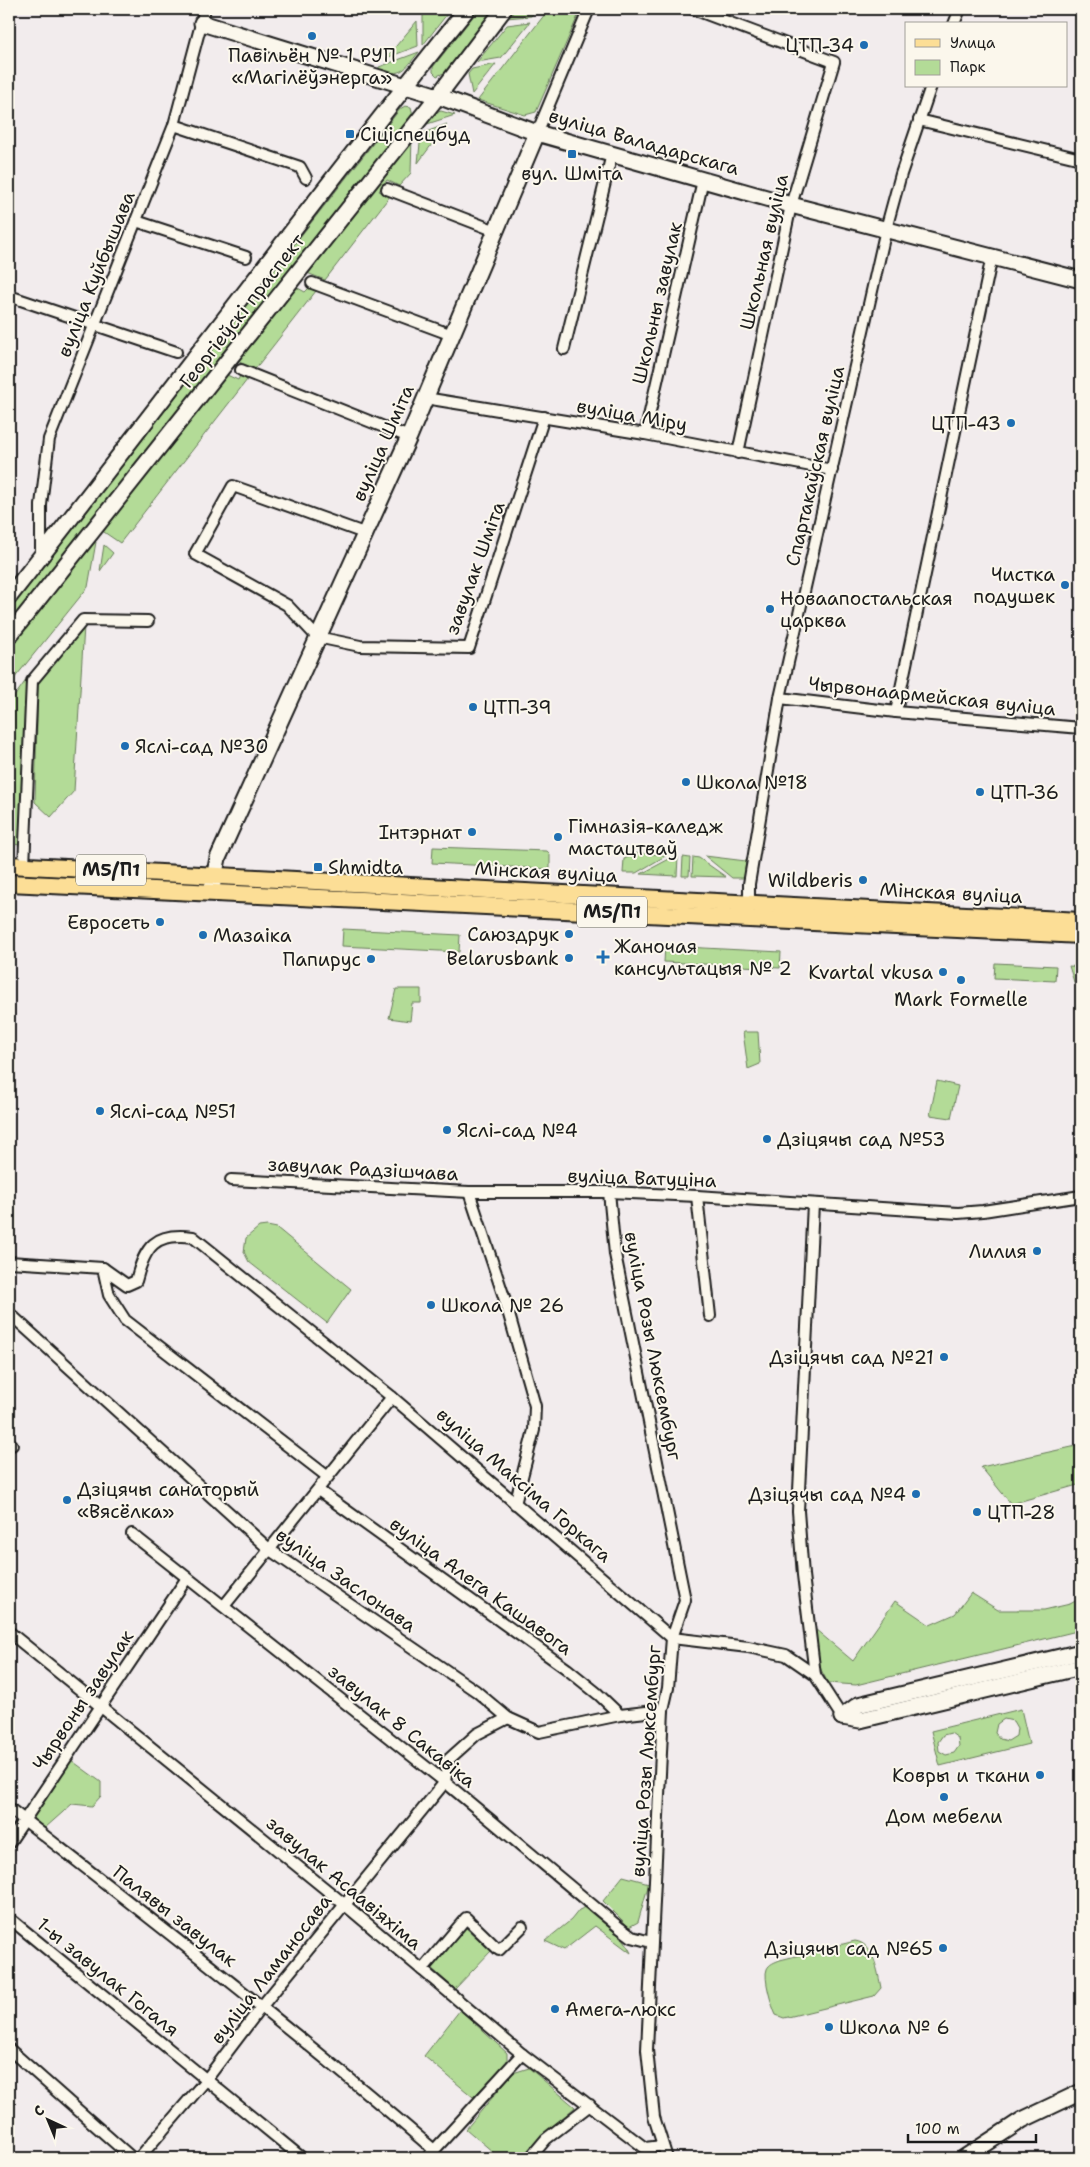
<svg xmlns="http://www.w3.org/2000/svg" width="1090" height="2167" font-family="'Shantell Sans',sans-serif">
<style>
.green{fill:#b3db97;stroke:#687c5a;fill-rule:evenodd}
.lines{fill:none;stroke-linecap:round;stroke-linejoin:round}
.street-casing{stroke:#1c1c1c;stroke-width:14}
.secondary-casing{stroke:#1c1c1c;stroke-width:19}
.primary-casing{stroke:#1c1c1c;stroke-width:20}
.street{stroke:#fbf7ec;stroke-width:10}
.secondary{stroke:#fbf7ec;stroke-width:15}
.primary{stroke:#fcde96;stroke-width:16}
.poi-dot{fill:#1f6fb2;stroke:#fbf7ec;stroke-width:2}
.labels{text-anchor:middle;dominant-baseline:central;stroke-width:4;stroke-linejoin:round;paint-order:stroke}
.shield{fill:#fbf7ec;stroke:#5f5e5a;stroke-width:1}
.shield-label{font-size:18px;font-weight:bold;fill:#1c1c1c}
.poi-label{font-size:19px;fill:#1c1c1c;stroke:#fbf7ec;text-anchor:start}
.street-label{font-size:19px;fill:#1c1c1c;stroke:#fbf7ec}
</style>
<rect width="100%" height="100%" fill="#f2eced"/>
<filter id="ink" filterUnits="userSpaceOnUse"><feTurbulence type="fractalNoise" baseFrequency=".02" numOctaves="2"/><feDisplacementMap in="SourceGraphic" scale="10" xChannelSelector="R" yChannelSelector="G"/><feConvolveMatrix kernelMatrix="1 2 1 2 8 2 1 2 1" color-interpolation-filters="sRGB"/></filter>
<g filter="url(#ink)">
<!-- green -->
<g class="green">
<polygon points="427,9 451,9 423,45 423,14"/>
<polygon points="479,9 495,9 446,72 437,76 433,72 433,67"/>
<polygon points="514,9 537,9 531,16 506,18"/>
<polygon points="549,9 581,9 536,112 525,115 478,100"/>
<polygon points="417,21 418,46 386,58"/>
<polygon points="530,22 501,58 477,62 507,25"/>
<path d="M419,52C404,70 403,77 378,70L379,67Z"/>
<polygon points="496,64 472,94 468,74 472,69"/>
<polygon points="405,106 411,107 413,115 9,625 9,609 400,109"/>
<polygon points="441,111 455,115 421,126 431,114"/>
<polygon points="447,124 418,163 421,134"/>
<polygon points="412,135 411,173 399,186 387,180 379,191 390,196 325,280 307,273 296,287 305,292 309,288 316,291 255,369 237,361 227,375 238,380 240,376 247,380 120,543 101,530"/>
<polygon points="94,540 96,542 88,587 9,685 9,648"/>
<polygon points="104,545 113,553 100,571"/>
<polygon points="84,626 74,791 51,817 35,802 38,682"/>
<polygon points="29,676 21,845 9,844 9,704"/>
<polygon points="433,847 547,851 550,854 550,869 432,863"/>
<polygon points="638,853 667,855 636,873 623,873 624,859"/>
<polygon points="705,856 746,861 744,878 732,878"/>
<polygon points="673,857 678,857 677,876 641,874"/>
<polygon points="683,857 690,858 689,876 682,876"/>
<polygon points="693,857 699,858 726,877 692,876"/>
<polygon points="343,929 460,935 459,952 342,946"/>
<polygon points="665,946 781,952 780,968 664,962"/>
<polygon points="995,963 1056,966 1055,981 994,978"/>
<polygon points="1069,966 1081,967 1081,977 1075,985"/>
<polygon points="396,989 421,989 421,1003 412,1003 410,1021 389,1018"/>
<polygon points="743,1032 758,1032 760,1064 748,1069"/>
<polygon points="937,1081 958,1086 951,1118 930,1115"/>
<polygon points="267,1226 277,1228 351,1289 327,1323 249,1262 244,1252 246,1238 259,1227"/>
<polygon points="1081,1445 1081,1484 1011,1504 981,1467"/>
<polygon points="971,1593 998,1610 1044,1610 1070,1604 1081,1598 1081,1630 856,1685 828,1683 819,1666 815,1629 853,1661 895,1601 930,1625 955,1614"/>
<path d="M1021,1709L1029,1744L940,1766L931,1731ZM1004,1719L1013,1721L1017,1728L1016,1736L1008,1741L1000,1739L995,1733L997,1724ZM951,1733L958,1738L959,1746L954,1753L946,1755L939,1751L938,1742L943,1735Z"/>
<polygon points="71,1760 101,1782 101,1796 92,1806 72,1804 45,1828 32,1818"/>
<polygon points="623,1876 649,1883 638,1922 629,1927 603,1901"/>
<polygon points="586,1907 625,1941 631,1953 595,1926 564,1950 545,1941 571,1920 579,1910"/>
<polygon points="465,1927 491,1951 455,1989 430,1967"/>
<path d="M855,1941C874,1943 878,1973 881,1988L874,1996L784,2018L776,2015C772,2007 763,1977 767,1969C769,1964 775,1962 780,1960Z"/>
<polygon points="460,2010 507,2053 507,2063 473,2097 424,2056"/>
<polygon points="529,2068 575,2107 541,2137 521,2158 500,2158 466,2129 513,2073"/>
</g>
<g class="lines">
<defs>
<g id="street">
<polyline points="693,9 834,62 791,205 738,453"/>
<polyline points="954,24 960,9"/>
<polyline points="919,120 1081,159"/>
<polyline points="174,125 300,167 306,178"/>
<polyline points="537,133 589,9"/>
<polyline points="387,189 496,231"/>
<polyline points="136,221 246,257"/>
<polyline points="312,283 452,335"/>
<polyline points="9,296 176,352"/>
<polyline points="564,349 612,154"/>
<polyline points="241,370 409,437"/>
<polyline points="425,398 645,434 832,470"/>
<polyline points="645,434 703,180"/>
<polyline points="364,533 233,486 195,554 287,605 317,637 360,646 469,648 544,417"/>
<polyline points="41,556 41,505 49,439 174,125 205,9"/>
<polyline points="780,698 896,712 1081,728"/>
<polyline points="896,712 992,256"/>
<polyline points="24,866 32,681 83,620 148,621"/>
<polyline points="749,909 749,884 780,698 886,229 901,174 931,86"/>
<polyline points="231,1180 469,1192 609,1192 697,1196 958,1213 983,1211 1081,1196"/>
<polyline points="469,1192 504,1297 535,1406 534,1430 515,1504"/>
<polyline points="609,1192 615,1254 685,1600 672,1638 668,1688 663,1710 647,2050 654,2117 667,2158"/>
<polyline points="697,1196 710,1316"/>
<polyline points="813,1204 798,1511 803,1575 815,1675"/>
<path d="M9,1262L103,1268L127,1285L136,1281C145,1246 155,1232 193,1237L392,1397L672,1638L748,1647L786,1655L815,1675L842,1717"/>
<polyline points="103,1268 109,1295 125,1320 328,1477"/>
<polyline points="9,1313 270,1550 476,1691 508,1718 539,1732 620,1715 663,1710"/>
<polyline points="9,1442 12,1445"/>
<polyline points="318,1490 567,1669 598,1694 620,1715"/>
<polyline points="132,1534 445,1782 620,1928 632,1937 651,1942"/>
<polyline points="224,1606 392,1397"/>
<polyline points="9,1632 344,1904 522,2054 645,2148 662,2146"/>
<path d="M9,1808C152,1920 296,2031 434,2150"/>
<polyline points="9,1843 187,1578"/>
<polyline points="9,1918 302,2158"/>
<polyline points="422,1970 466,1918 499,1950 522,1927"/>
<polyline points="9,2049 132,2158"/>
<polyline points="139,2158 206,2080 262,2006 445,1782 448,1760 477,1734 508,1718"/>
<polyline points="427,2158 522,2054"/>
<polyline points="530,2158 546,2139 590,2105"/>
</g>
<g id="secondary">
<polyline points="202,23 438,96 537,133 791,205 1081,280"/>
<path d="M9,597C163,402 311,202 467,9"/>
<polyline points="9,636 438,96 504,9"/>
<polyline points="212,888 218,858 409,437 537,133"/>
<polyline points="842,1717 858,1705 1081,1652"/>
<polyline points="842,1717 860,1720 1081,1667"/>
<polyline points="964,2158 1022,2120 1081,2092"/>
</g>
<g id="primary">
<polyline points="9,865 1081,921"/>
<polyline points="9,883 1081,935"/>
</g>
</defs>
<!-- street casing -->
<use href="#street" class="street-casing"/>
<!-- secondary casing -->
<use href="#secondary" class="secondary-casing"/>
<!-- primary casing -->
<use href="#primary" class="primary-casing"/>
<!-- street -->
<use href="#street" class="street"/>
<!-- secondary -->
<use href="#secondary" class="secondary"/>
<!-- primary -->
<use href="#primary" class="primary"/>
</g>
</g>
<!-- markers -->
<g class="poi-dot">
<circle cx="312" cy="36" r="5"/>
<circle cx="864" cy="45" r="5"/>
<rect x="345" y="129" width="10" height="10" rx="2.5"/>
<rect x="567" y="149" width="10" height="10" rx="2.5"/>
<circle cx="1011" cy="423" r="5"/>
<circle cx="1065" cy="585" r="5"/>
<circle cx="770" cy="609" r="5"/>
<circle cx="473" cy="707" r="5"/>
<circle cx="125" cy="746" r="5"/>
<circle cx="686" cy="782" r="5"/>
<circle cx="980" cy="792" r="5"/>
<circle cx="472" cy="832" r="5"/>
<circle cx="558" cy="837" r="5"/>
<rect x="313" y="862" width="10" height="10" rx="2.5"/>
<circle cx="863" cy="880" r="5"/>
<circle cx="160" cy="922" r="5"/>
<circle cx="569" cy="934" r="5"/>
<circle cx="203" cy="935" r="5"/>
<path d="M600.5 949.5h5v5h5v5h-5v5h-5v-5h-5v-5h5z"/>
<circle cx="569" cy="958" r="5"/>
<circle cx="371" cy="959" r="5"/>
<circle cx="943" cy="972" r="5"/>
<circle cx="961" cy="980" r="5"/>
<circle cx="100" cy="1111" r="5"/>
<circle cx="447" cy="1130" r="5"/>
<circle cx="767" cy="1139" r="5"/>
<circle cx="1037" cy="1251" r="5"/>
<circle cx="431" cy="1305" r="5"/>
<circle cx="944" cy="1357" r="5"/>
<circle cx="916" cy="1494" r="5"/>
<circle cx="67" cy="1500" r="5"/>
<circle cx="977" cy="1512" r="5"/>
<circle cx="1040" cy="1775" r="5"/>
<circle cx="944" cy="1797" r="5"/>
<circle cx="943" cy="1948" r="5"/>
<circle cx="555" cy="2009" r="5"/>
<circle cx="829" cy="2027" r="5"/>
</g>
<g class="labels">
<!-- shield labels -->
<g class="shield">
<rect x="76" y="854.5" width="70" height="31" rx="4"/>
<rect x="577" y="896.5" width="70" height="31" rx="4"/>
</g>
<g class="shield-label">
<text x="111" y="870">М5/П1</text>
<text x="612" y="912">М5/П1</text>
</g>
<!-- poi labels -->
<g class="poi-label">
<text x="854" y="45" text-anchor="end">ЦТП-34</text>
<text x="312" y="55" text-anchor="middle">Павільён № 1 РУП<tspan x="312" dy="22">«Магілёўэнерга»</tspan></text>
<text x="360" y="134">Сіціспецбуд</text>
<text x="572" y="173" text-anchor="middle">вул. Шміта</text>
<text x="1001" y="423" text-anchor="end">ЦТП-43</text>
<text x="1055" y="574" text-anchor="end">Чистка<tspan x="1055" dy="22">подушек</tspan></text>
<text x="780" y="598">Новаапостальская<tspan x="780" dy="22">царква</tspan></text>
<text x="483" y="707">ЦТП-39</text>
<text x="135" y="746">Яслі-сад №30</text>
<text x="696" y="782">Школа №18</text>
<text x="990" y="792">ЦТП-36</text>
<text x="568" y="826">Гімназія-каледж<tspan x="568" dy="22">мастацтваў</tspan></text>
<text x="462" y="832" text-anchor="end">Інтэрнат</text>
<text x="328" y="867">Shmidta</text>
<text x="853" y="880" text-anchor="end">Wildberis</text>
<text x="150" y="922" text-anchor="end">Евросеть</text>
<text x="559" y="934" text-anchor="end">Саюздрук</text>
<text x="213" y="935">Мазаіка</text>
<text x="614" y="946">Жаночая<tspan x="614" dy="22">кансультацыя № 2</tspan></text>
<text x="559" y="958" text-anchor="end">Belarusbank</text>
<text x="361" y="959" text-anchor="end">Папирус</text>
<text x="933" y="972" text-anchor="end">Kvartal vkusa</text>
<text x="961" y="999" text-anchor="middle">Mark Formelle</text>
<text x="110" y="1111">Яслі-сад №51</text>
<text x="457" y="1130">Яслі-сад №4</text>
<text x="777" y="1139">Дзіцячы сад №53</text>
<text x="1027" y="1251" text-anchor="end">Лилия</text>
<text x="441" y="1305">Школа № 26</text>
<text x="934" y="1357" text-anchor="end">Дзіцячы сад №21</text>
<text x="77" y="1489">Дзіцячы санаторый<tspan x="77" dy="22">«Вясёлка»</tspan></text>
<text x="906" y="1494" text-anchor="end">Дзіцячы сад №4</text>
<text x="987" y="1512">ЦТП-28</text>
<text x="1030" y="1775" text-anchor="end">Ковры и ткани</text>
<text x="944" y="1816" text-anchor="middle">Дом мебели</text>
<text x="933" y="1948" text-anchor="end">Дзіцячы сад №65</text>
<text x="565" y="2009">Амега-люкс</text>
<text x="839" y="2027">Школа № 6</text>
</g>
<!-- street labels -->
<g class="street-label">
<text transform="translate(644 142) rotate(16)">вуліца Валадарскага</text>
<text transform="translate(764 252) rotate(-77)">Школьная вуліца</text>
<text transform="translate(96 274) rotate(-68)">вуліца Куйбышава</text>
<text transform="translate(657 303) rotate(-77)">Школьны завулак</text>
<text transform="translate(242 311) rotate(-52)">Георгіеўскі праспект</text>
<text transform="translate(632 415) rotate(10)">вуліца Міру</text>
<text transform="translate(383 443) rotate(-66)">вуліца Шміта</text>
<text transform="translate(815 466) rotate(-77)">Спартакаўская вуліца</text>
<text transform="translate(475 568) rotate(-70)">завулак Шміта</text>
<text transform="translate(932 696) rotate(6)">Чырвонаармейская вуліца</text>
<text transform="translate(546 872) rotate(3)">Мінская вуліца</text>
<text transform="translate(951 893) rotate(3)">Мінская вуліца</text>
<text transform="translate(363 1169) rotate(3)">завулак Радзішчава</text>
<text transform="translate(642 1178) rotate(2)">вуліца Ватуціна</text>
<text transform="translate(653 1346) rotate(79)">вуліца Розы Люксембург</text>
<text transform="translate(524 1485) rotate(41)">вуліца Максіма Горкага</text>
<text transform="translate(346 1580) rotate(35)">вуліца Заслонава</text>
<text transform="translate(481 1586) rotate(36)">вуліца Алега Кашавога</text>
<text transform="translate(83 1700) rotate(-56)">Чырвоны завулак</text>
<text transform="translate(402 1726) rotate(39)">завулак 8 Сакавіка</text>
<text transform="translate(646 1761) rotate(-86)">вуліца Розы Люксембург</text>
<text transform="translate(344 1883) rotate(40)">завулак Асаавіяхіма</text>
<text transform="translate(175 1916) rotate(38)">Палявы завулак</text>
<text transform="translate(271 1969) rotate(-52)">вуліца Ламаносава</text>
<text transform="translate(108 1977) rotate(39)">1-ы завулак Гогаля</text>
</g>
</g>
<!-- margin -->
<rect width="1090" height="2167" fill="none" stroke="#fbf7ec" stroke-width="30"/>
<rect x="15" y="15" width="1060" height="2137" fill="none" stroke="#1c1c1c" stroke-width="2" filter="url(#ink)"/>
<!-- legend -->
<rect x="905" y="22" width="162" height="65" fill="#fbf7ec" stroke="#a29f99"/>
<rect x="915" y="39" width="25" height="8" fill="#fcde96" stroke="#a29f99"/>
<text x="950" y="48" font-size="15" fill="#1c1c1c">Улица</text>
<rect x="915" y="60" width="25" height="15" fill="#b3db97" stroke="#a29f99"/>
<text x="950" y="72" font-size="15" fill="#1c1c1c">Парк</text>
<!-- north arrow -->
<g transform="translate(48 2120) rotate(316)" stroke="#fbf7ec" stroke-width="4" paint-order="stroke">
<path d="M0-4L9 19L0 12L-9 19Z" fill="#1c1c1c"/>
<text y="-8" font-size="14" font-weight="bold" text-anchor="middle" fill="#1c1c1c">С</text>
</g>
<!-- scale -->
<path d="M908 2134v8h128v-8" fill="none" stroke="#1c1c1c" stroke-width="2.5"/>
<text x="915" y="2134" font-size="15" fill="#1c1c1c" stroke="#fbf7ec" stroke-width="4" paint-order="stroke">100 m</text>
</svg>
